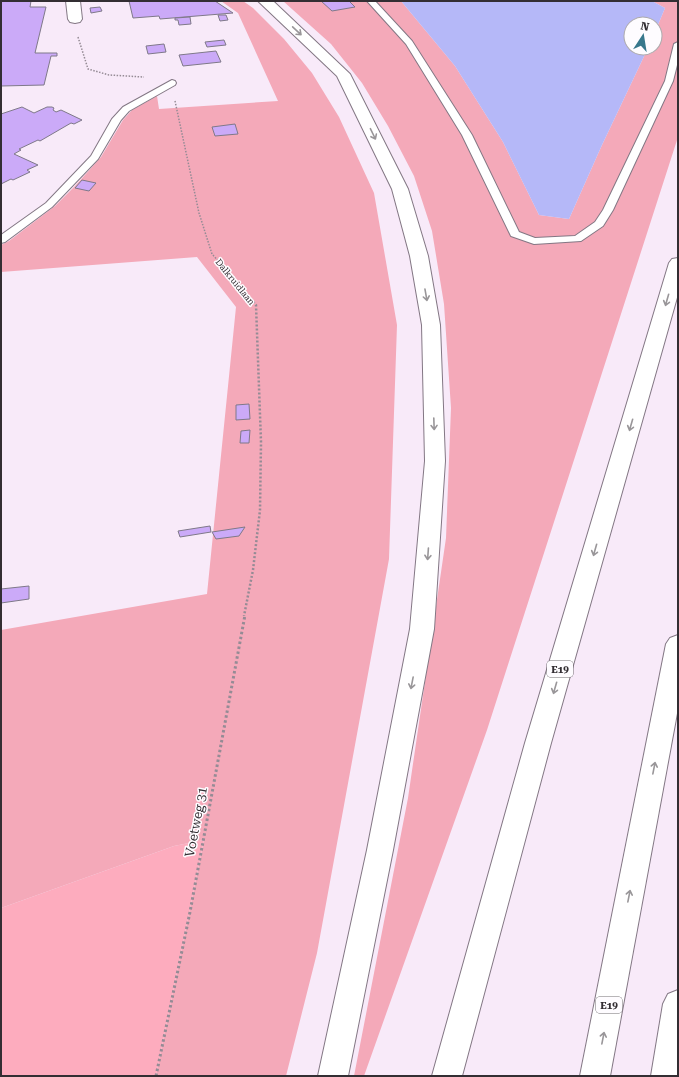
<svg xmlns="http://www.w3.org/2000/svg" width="679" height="1077" font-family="'Roboto Serif',serif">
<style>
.green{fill:#fdacbe}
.forest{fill:#f4a9b9}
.water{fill:#b5b8f8}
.building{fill:#cbaaf8;stroke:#7f7989}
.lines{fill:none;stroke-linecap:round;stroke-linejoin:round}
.service-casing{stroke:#837784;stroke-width:2}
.minor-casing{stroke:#837784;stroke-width:2}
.motorway-casing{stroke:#837784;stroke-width:2}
.path-far2{stroke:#958b95;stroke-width:1.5;stroke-dasharray:1.5 1.5;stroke-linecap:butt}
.path-far1{stroke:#958b95;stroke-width:2.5;stroke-dasharray:2 2;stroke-linecap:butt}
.path{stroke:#958b95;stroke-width:3;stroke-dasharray:2.5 2.5;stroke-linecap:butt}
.service{fill:#fff;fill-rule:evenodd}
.minor{fill:#fff;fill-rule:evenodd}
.motorway{fill:#fff;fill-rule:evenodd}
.oneway{stroke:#999699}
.labels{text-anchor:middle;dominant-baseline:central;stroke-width:3;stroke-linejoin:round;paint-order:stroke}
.far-street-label{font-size:9px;fill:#332e33;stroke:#fefcff}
.shield{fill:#fefcff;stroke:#706c70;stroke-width:1}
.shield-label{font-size:10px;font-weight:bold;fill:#332e33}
.near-street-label{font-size:13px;fill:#332e33;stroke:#fefcff}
</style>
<rect width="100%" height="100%" fill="#f8eaf9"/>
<!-- green -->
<polygon class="green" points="204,840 156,1076 1,1076 1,908 174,846"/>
<!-- forest -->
<g class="forest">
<polygon points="221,1 243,1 253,8 284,39 312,73 339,117 374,193 397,325 389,559 317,953 286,1076 156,1076 204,840 174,846 1,908 1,630 207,594 236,307 197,257 1,272 1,245 9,241 55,206 75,186 101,157 123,120 132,110 157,96 159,109 278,101 238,13"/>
<polygon points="283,1 401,1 455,66 503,142 539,215 569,219 602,145 648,48 655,48 655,32 665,8 652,1 678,1 678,137 487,730 364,1076 354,1076 408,798 446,538 451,408 444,304 432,231 414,176 388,126 362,83 331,44"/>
</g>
<!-- water -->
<polygon class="water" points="401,1 652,1 665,8 655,32 655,24 631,24 631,48 648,48 602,145 569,219 539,215 503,142 455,66"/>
<!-- building -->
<g class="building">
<polygon points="1,1 31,1 30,7 46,7 35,53 57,53 57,56 51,56 44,85 1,86"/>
<polygon points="129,1 215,1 233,13 160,19 159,16 133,18"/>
<polygon points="321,1 349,1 355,7 332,11"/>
<polygon points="100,7 102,11 91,13 90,8"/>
<polygon points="218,15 226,15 228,20 220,21"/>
<polygon points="190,17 191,24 179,25 178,20 175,20 175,18"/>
<polygon points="224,40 226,45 207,47 205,42"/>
<polygon points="164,44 166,52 148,54 146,46"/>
<polygon points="216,51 221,62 183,66 179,55"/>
<polygon points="22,107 34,113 47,107 52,107 54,108 53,110 56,112 61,110 82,120 74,124 71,123 40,141 38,140 19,149 21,150 14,154 38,165 27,170 30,172 13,180 11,179 1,184 1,114"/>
<polygon points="235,124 238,134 215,136 212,127"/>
<polygon points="82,180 96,183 89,191 75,188"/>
<polygon points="249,404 250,419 236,420 236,405"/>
<polygon points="250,430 249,443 240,443 241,431"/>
<polygon points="210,526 211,532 180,537 178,531"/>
<polygon points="245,527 239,536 216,539 212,532"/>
<polygon points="29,586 29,599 1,603 1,589"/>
</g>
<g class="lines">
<defs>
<g id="service">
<polygon points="367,1 375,1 412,41 472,135 519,232 535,238 575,236 595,222 603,210 665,81 674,44 678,42 678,61 673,81 613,210 603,226 581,241 534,244 511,236 462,135 406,44"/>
<polygon points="172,80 175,81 176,83 175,85 129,111 121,120 98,159 52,207 5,242 1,243 1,235 46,203 91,156 112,119 123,107"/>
</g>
<polygon id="minor" points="66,1 80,1 82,19 80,22 75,23 70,22 68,19"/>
<g id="motorway">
<polygon points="258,1 273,1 350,74 408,189 428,256 440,325 445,461 434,629 393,850 348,1076 318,1076 367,850 410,629 425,461 422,325 410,256 392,189 337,76"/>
<polygon points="678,258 678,294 551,743 462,1076 432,1076 525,743 669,263 672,259"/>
<polygon points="678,635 678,708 610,1076 580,1076 666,644 670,638"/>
<polygon points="678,990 678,1076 651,1076 663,1004 668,994"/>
</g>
</defs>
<!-- service casing -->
<use href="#service" class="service-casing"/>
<!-- minor casing -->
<use href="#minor" class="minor-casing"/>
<!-- motorway casing -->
<use href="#motorway" class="motorway-casing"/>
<!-- path-far2 -->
<g class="path-far2">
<polyline points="78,37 88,69 109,75 144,77"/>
<polyline points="175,101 199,213 212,254 223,266"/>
</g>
<!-- path-far1 -->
<polyline class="path-far1" points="222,265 256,305 261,442 260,510 253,570 244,616"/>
<!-- path -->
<polyline class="path" points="156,1076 190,912 245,615"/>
<!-- service -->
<use href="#service" class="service"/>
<!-- minor -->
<use href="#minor" class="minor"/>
<!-- motorway -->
<use href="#motorway" class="motorway"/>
</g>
<!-- one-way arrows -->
<defs><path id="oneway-shaft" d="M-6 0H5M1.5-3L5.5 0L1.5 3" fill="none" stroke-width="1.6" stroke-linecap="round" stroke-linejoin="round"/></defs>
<g class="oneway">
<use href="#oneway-shaft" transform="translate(297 31) rotate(43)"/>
<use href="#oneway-shaft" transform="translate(373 134) rotate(64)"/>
<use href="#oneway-shaft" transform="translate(426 295) rotate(80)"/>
<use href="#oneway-shaft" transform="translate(667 300) rotate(106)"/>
<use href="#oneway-shaft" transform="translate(434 424) rotate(88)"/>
<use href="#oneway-shaft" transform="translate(631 425) rotate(106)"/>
<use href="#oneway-shaft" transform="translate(595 550) rotate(106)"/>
<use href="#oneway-shaft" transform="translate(428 554) rotate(94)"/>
<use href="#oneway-shaft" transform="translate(412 683) rotate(101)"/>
<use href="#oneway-shaft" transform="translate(555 688) rotate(106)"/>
<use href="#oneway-shaft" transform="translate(654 768) rotate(-79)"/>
<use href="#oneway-shaft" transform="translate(629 896) rotate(-79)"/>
<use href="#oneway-shaft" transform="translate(603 1038) rotate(-79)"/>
</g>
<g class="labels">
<!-- far-street labels -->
<g class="far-street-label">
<text transform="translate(235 282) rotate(51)">Dalkruidlaan</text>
</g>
<!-- shield labels -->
<g class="shield">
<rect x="547" y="661" width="26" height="16" rx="3"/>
<rect x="596" y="997" width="26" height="16" rx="3"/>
</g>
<g class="shield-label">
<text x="560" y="669">E19</text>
<text x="609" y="1005">E19</text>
</g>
<!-- near-street labels -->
<g class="near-street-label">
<text transform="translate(196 822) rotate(-79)">Voetweg 31</text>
</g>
</g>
<!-- border -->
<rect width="679" height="1077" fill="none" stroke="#332e33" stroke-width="4"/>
<!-- north arrow -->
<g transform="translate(643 36) rotate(12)"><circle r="19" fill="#fefcff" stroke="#adaaad"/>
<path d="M0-3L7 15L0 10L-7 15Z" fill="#38788c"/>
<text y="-6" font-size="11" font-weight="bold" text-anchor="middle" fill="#332e33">N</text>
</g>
</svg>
